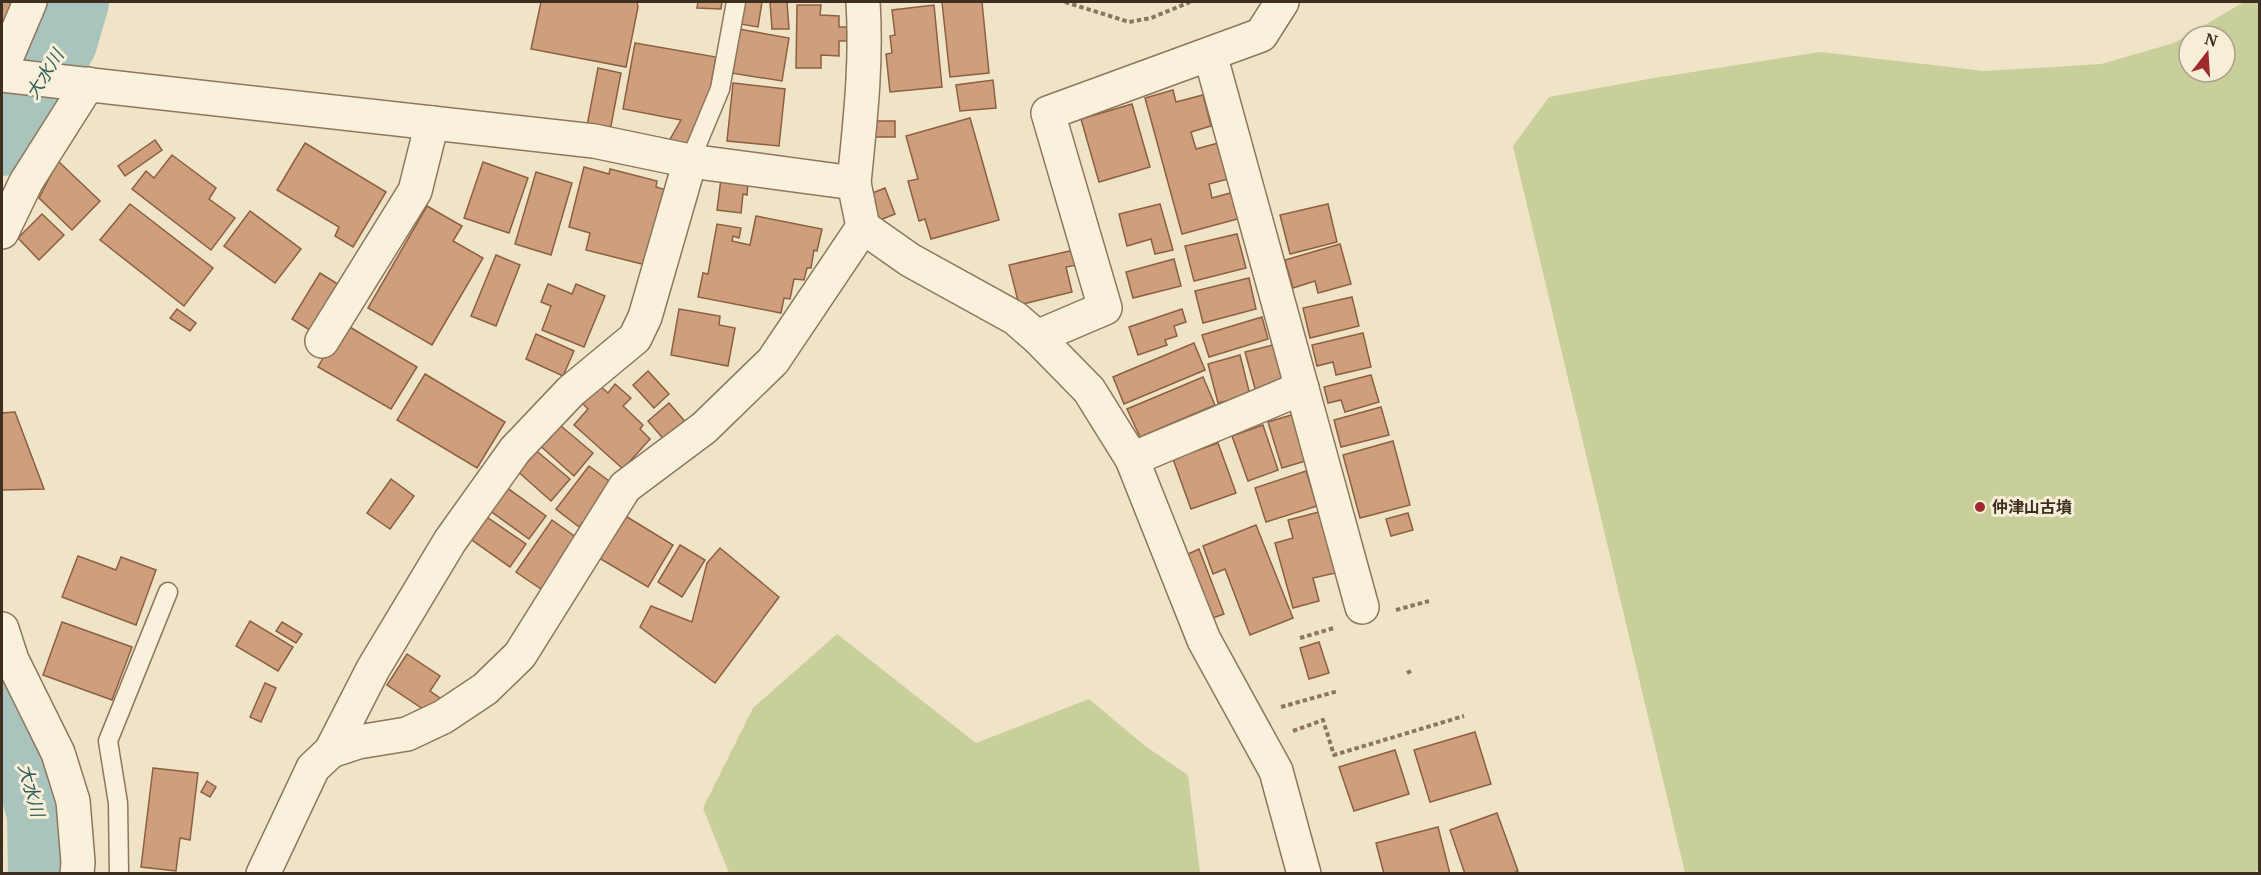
<svg xmlns="http://www.w3.org/2000/svg" width="2261" height="875" font-family="'PT Serif','Noto Sans JP',serif">
<style>
.green{fill:#c9cf9b;fill-rule:evenodd}
.lines{fill:none;stroke-linecap:round;stroke-linejoin:round}
.river{stroke:#a9c4bc;stroke-width:68}
.building{fill:#cf9f7d;stroke:#8d5f41;stroke-width:1.5}
.service-casing{stroke:#8d765c;stroke-width:21}
.minor-casing{stroke:#8d765c;stroke-width:36}
.path{stroke:#8d765c;stroke-width:4;stroke-dasharray:4.5 3;stroke-linecap:butt}
.service{stroke:#faf1dc;stroke-width:18}
.minor{stroke:#faf1dc;stroke-width:33}
.poi-dot{fill:#9e2a2b;stroke:#f7eed8;stroke-width:2}
.labels{text-anchor:middle;dominant-baseline:central;stroke-width:6;stroke-linejoin:round;paint-order:stroke}
.poi-label{font-size:16px;font-weight:bold;fill:#3d2e20;stroke:#f7eed8;text-anchor:start}
.water-label{font-size:18px;font-style:italic;fill:#2f5d5a;stroke:#f7eed8}
</style>
<rect width="100%" height="100%" fill="#f0e4c8"/>
<!-- green -->
<g class="green">
<path d="M2244,2H2260L2259,869L2253,874L1685,873L1513,146L1549,97L1654,78L1820,52L1984,71L2101,64L2174,43ZM2189,36H2225V72H2189Z"/>
<polygon points="837,634 976,743 1089,699 1145,746 1188,775 1200,873 729,873 703,808 753,708"/>
</g>
<g class="lines">
<!-- river -->
<g class="river">
<polyline points="2,142 63,43 75,2"/>
<polyline points="2,713 22,752 41,813 42,874"/>
</g>
</g>
<!-- building -->
<g class="building">
<polygon points="2,2 13,2 5,24 2,23"/>
<polygon points="541,2 637,2 638,7 626,67 531,49"/>
<polygon points="698,2 722,2 721,9 697,8"/>
<polygon points="745,2 762,2 758,27 740,24"/>
<polygon points="770,2 787,2 789,29 772,29"/>
<polygon points="942,2 982,2 989,73 950,77"/>
<polygon points="797,5 821,5 820,15 839,16 839,27 847,27 847,41 839,41 839,56 821,55 821,68 796,68"/>
<polygon points="934,5 942,87 890,92 886,54 892,53 890,36 895,35 892,10"/>
<polygon points="739,29 789,38 782,81 731,73"/>
<polygon points="635,43 716,57 705,119 685,152 669,141 681,120 623,109"/>
<polygon points="598,68 621,73 610,131 587,126"/>
<polygon points="993,80 996,108 960,111 956,85"/>
<polygon points="733,83 785,89 779,146 727,141"/>
<polygon points="1173,90 1176,102 1203,95 1211,126 1191,132 1196,149 1222,142 1232,178 1209,184 1212,198 1234,192 1241,218 1182,234 1145,98"/>
<polygon points="1132,104 1150,167 1099,182 1081,119"/>
<polygon points="970,118 999,220 931,239 925,219 919,221 908,181 918,179 906,136"/>
<rect x="872" y="121" width="23" height="16"/>
<polygon points="155,140 162,150 125,176 118,166"/>
<polygon points="305,143 386,192 353,247 335,236 339,227 277,190"/>
<polygon points="172,155 216,188 209,199 235,218 211,250 132,189 146,171 154,178"/>
<polygon points="58,161 100,201 72,230 39,198"/>
<polygon points="483,162 528,178 509,233 464,218"/>
<polygon points="584,167 609,174 610,169 657,181 656,187 669,191 650,266 586,250 590,233 569,227"/>
<polygon points="536,172 572,183 551,255 515,244"/>
<polygon points="721,179 748,183 747,195 743,194 741,213 717,210"/>
<polygon points="885,188 895,214 880,220 870,194"/>
<polygon points="130,204 213,268 184,306 100,240"/>
<polygon points="1160,204 1173,250 1155,254 1151,239 1127,246 1119,214"/>
<polygon points="1328,204 1337,242 1290,254 1280,215"/>
<polygon points="427,206 462,226 453,241 483,258 432,345 368,308"/>
<polygon points="250,211 301,249 275,283 224,246"/>
<polygon points="42,214 64,235 39,260 18,238"/>
<polygon points="756,216 822,229 817,251 814,250 811,268 807,268 804,280 794,279 790,299 784,298 781,313 698,297 703,273 708,274 717,224 741,228 739,238 733,236 732,241 750,245"/>
<polygon points="1237,234 1246,268 1194,281 1185,246"/>
<polygon points="1340,244 1351,284 1318,293 1315,281 1293,288 1285,260"/>
<polygon points="1074,250 1077,265 1066,267 1072,292 1019,305 1009,265"/>
<polygon points="496,255 520,265 496,326 471,316"/>
<polygon points="1174,259 1181,286 1133,298 1126,272"/>
<polygon points="320,273 344,288 316,334 292,319"/>
<polygon points="1249,278 1256,309 1203,323 1195,291"/>
<polygon points="548,284 572,294 576,284 605,296 584,347 542,330 551,306 541,302"/>
<polygon points="1352,297 1359,326 1310,338 1303,308"/>
<polygon points="177,309 196,323 190,331 170,318"/>
<polygon points="679,309 720,316 719,325 735,328 728,366 671,355"/>
<polygon points="1182,309 1186,322 1174,326 1177,336 1165,340 1167,345 1138,355 1129,327"/>
<polygon points="1262,317 1268,339 1209,357 1202,335"/>
<polygon points="343,323 417,367 391,409 318,367"/>
<polygon points="1363,333 1371,367 1336,375 1333,362 1317,366 1312,345"/>
<polygon points="536,334 574,351 563,376 526,359"/>
<polygon points="1194,343 1205,370 1124,404 1113,377"/>
<polygon points="1281,343 1285,384 1256,392 1245,352"/>
<polygon points="1240,355 1250,395 1218,403 1208,364"/>
<polygon points="648,371 669,394 654,408 633,385"/>
<polygon points="425,374 505,422 477,468 397,420"/>
<polygon points="1371,375 1379,402 1345,412 1341,400 1328,403 1324,387"/>
<polygon points="1203,377 1215,405 1140,437 1127,409"/>
<polygon points="598,384 608,393 615,384 631,398 623,406 643,425 640,429 650,439 623,469 574,425 588,409 581,402"/>
<polygon points="669,403 688,425 667,443 648,421"/>
<polygon points="1381,407 1389,435 1341,447 1334,420"/>
<polygon points="15,412 44,489 2,490 2,413"/>
<polygon points="1298,413 1312,459 1282,468 1268,422"/>
<polygon points="555,421 593,453 574,476 536,442"/>
<polygon points="1263,425 1278,470 1248,481 1232,436"/>
<polygon points="1393,441 1410,505 1360,518 1343,455"/>
<polygon points="1218,443 1236,493 1191,509 1173,459"/>
<polygon points="533,448 570,479 551,501 515,469"/>
<polygon points="589,466 613,484 579,527 556,509"/>
<polygon points="1306,471 1317,506 1266,522 1255,488"/>
<polygon points="391,479 414,496 390,529 367,513"/>
<polygon points="506,487 546,516 529,539 489,510"/>
<polygon points="478,511 526,544 510,567 462,533"/>
<polygon points="1323,511 1340,572 1313,578 1319,601 1293,608 1275,543 1293,538 1288,520"/>
<polygon points="619,512 673,545 648,587 594,555"/>
<polygon points="1408,513 1413,530 1391,536 1386,519"/>
<polygon points="552,520 577,538 541,589 516,572"/>
<polygon points="1256,525 1293,618 1250,635 1225,569 1213,574 1203,546"/>
<polygon points="680,545 705,560 682,597 658,582"/>
<polygon points="720,548 779,597 715,683 640,627 651,606 692,622 707,563"/>
<polygon points="1199,549 1224,614 1210,619 1186,555"/>
<polygon points="78,556 116,570 121,557 156,570 136,625 62,597"/>
<polygon points="250,621 293,647 278,671 236,646"/>
<polygon points="62,622 132,647 112,700 43,675"/>
<polygon points="282,622 302,634 296,643 276,631"/>
<polygon points="1319,642 1329,673 1309,679 1300,648"/>
<polygon points="407,654 440,676 430,691 440,698 429,713 387,685"/>
<polygon points="265,683 276,688 261,722 250,717"/>
<polygon points="1475,732 1491,784 1430,802 1414,750"/>
<polygon points="1395,750 1409,794 1354,811 1339,767"/>
<polygon points="153,768 198,773 190,840 180,838 176,871 141,867"/>
<polygon points="207,781 216,787 210,797 201,792"/>
<polygon points="1497,813 1518,871 1512,874 1465,874 1450,830"/>
<polygon points="1438,827 1450,874 1384,874 1376,843"/>
</g>
<g class="lines">
<defs>
<g id="service">
<polyline points="690,161 720,89 736,2"/>
<polyline points="119,874 118,803 108,741 168,592"/>
</g>
<g id="minor">
<polyline points="1210,54 1362,607"/>
<polyline points="2,68 30,2"/>
<polyline points="2,75 594,141 690,161 854,183 863,227 910,260 1015,318 1037,337 1089,390 1132,459 1204,640 1276,771 1304,874"/>
<path d="M854,183C860,122 867,63 863,2"/>
<polyline points="2,232 26,182 88,84"/>
<polyline points="1037,337 1105,308 1048,113 1261,35 1282,2"/>
<polyline points="322,341 415,191 432,123"/>
<polyline points="1132,459 1302,388"/>
<polyline points="2,629 12,660 58,753 73,801 78,862 77,874"/>
<polyline points="331,751 373,669 450,541 515,450 571,391 635,338 645,317 690,161"/>
<polyline points="263,874 313,768 331,751 358,742 407,734 443,717 485,689 520,655 625,487 704,428 773,361 863,227"/>
</g>
</defs>
<!-- service casing -->
<use href="#service" class="service-casing"/>
<!-- minor casing -->
<use href="#minor" class="minor-casing"/>
<!-- path -->
<g class="path">
<polyline points="1065,2 1129,22 1151,18 1190,2"/>
<polyline points="1396,610 1429,601"/>
<polyline points="1300,638 1334,628"/>
<polyline points="1407,673 1411,671"/>
<polyline points="1281,707 1338,691"/>
<polyline points="1293,731 1323,720 1334,755 1464,716"/>
</g>
<!-- service -->
<use href="#service" class="service"/>
<!-- minor -->
<use href="#minor" class="minor"/>
</g>
<!-- markers -->
<circle class="poi-dot" cx="1980" cy="507" r="6"/>
<g class="labels">
<!-- poi labels -->
<g class="poi-label">
<text x="1992" y="507">仲津山古墳</text>
</g>
<!-- water labels -->
<g class="water-label">
<text transform="translate(44 74) rotate(-58)">大水川</text>
<text transform="translate(32 790) rotate(75)">大水川</text>
</g>
</g>
<!-- border -->
<rect width="2261" height="875" fill="none" stroke="#3d2e20" stroke-width="6"/>
<!-- north arrow -->
<g transform="translate(2207 54) rotate(17)"><circle r="28" fill="#f7eed8" stroke="#ada18e" stroke-width="1.5"/>
<path d="M0-4.5L10 22L0 15L-10 22Z" fill="#9e2a2b"/>
<text y="-9" font-size="16" font-weight="bold" text-anchor="middle" fill="#3d2e20">N</text>
</g>
</svg>
